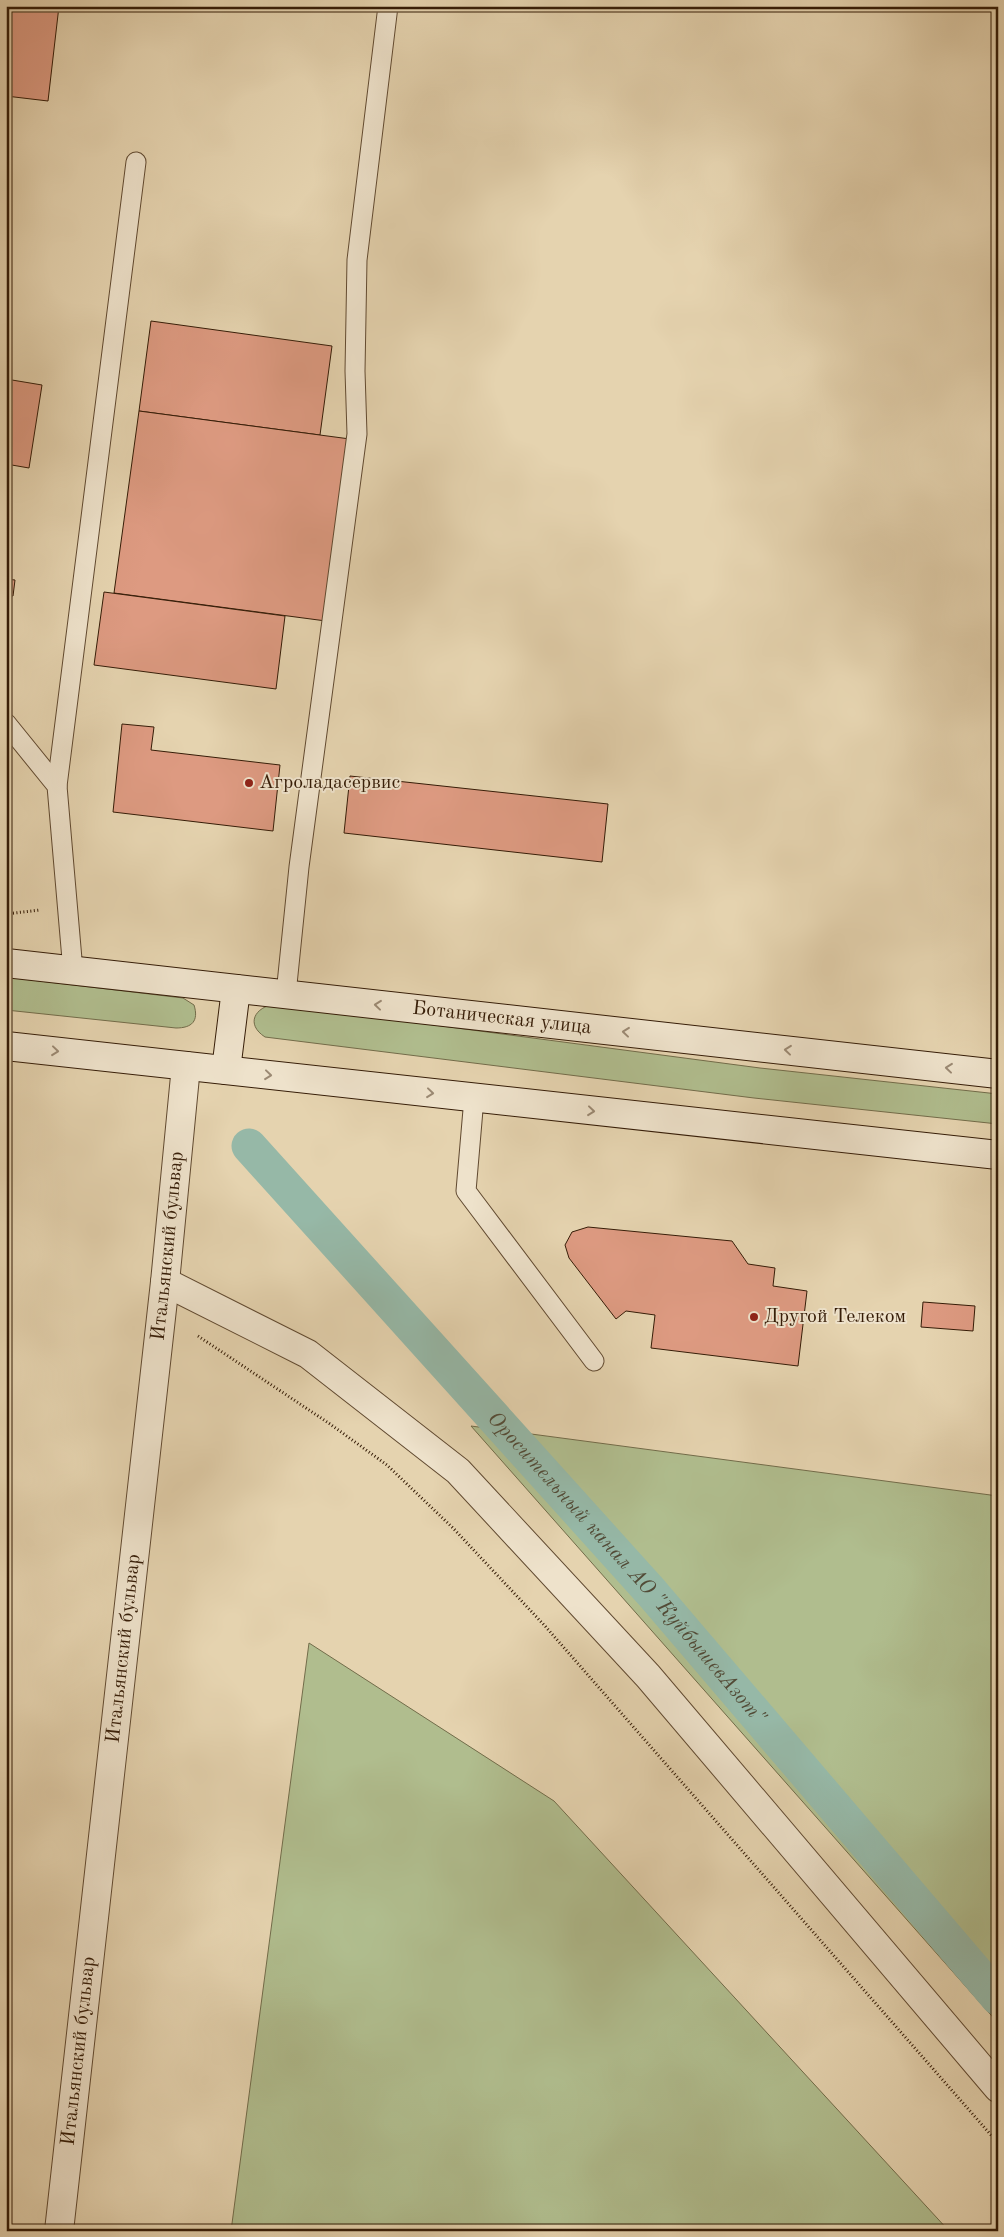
<svg xmlns="http://www.w3.org/2000/svg" width="1004" height="2237" font-family="'Old Standard TT',serif">
<style>
.green{fill:#b0bd8e;stroke:#726c4a}
.lines{fill:none;stroke-linecap:round;stroke-linejoin:round}
.canal{stroke:#96b8a7;stroke-width:35}
.building{fill:#dd9a81;stroke:#351c07}
.service-casing{stroke:#614a31;stroke-width:21}
.minor-casing{stroke:#614a31;stroke-width:30}
.secondary-casing{stroke:#351c07;stroke-width:30}
.path{stroke:#351c07;stroke-width:3;stroke-dasharray:1 2.5;stroke-linecap:butt}
.service{stroke:#eee2cb;stroke-width:19}
.minor{stroke:#eee2cb;stroke-width:28}
.secondary{stroke:#eee2cb;stroke-width:28}
.oneway{stroke:#9b8973}
.poi-dot{fill:#8f2418;stroke:#eee2cb;stroke-width:2}
.labels{text-anchor:middle;dominant-baseline:central;stroke-width:4;stroke-linejoin:round;paint-order:stroke}
.poi-label{font-size:20px;fill:#351c07;stroke:#eee2cb;text-anchor:start}
.street-label{font-size:20px;fill:#351c07;stroke:#eee2cb}
.water-label{font-size:21px;font-style:italic;fill:#524b37;stroke:#eee2cb}
</style>
<rect width="100%" height="100%" fill="#e5d3af"/>
<filter id="stains"><feTurbulence type="fractalNoise" baseFrequency=".004" numOctaves="4"/><feColorMatrix values="0 0 0 0 .2 0 0 0 0 .09 0 0 0 0 .02 0 0 0 .5 -.17"/></filter>
<radialGradient id="worn" r=".72"><stop offset=".6" stop-color="#630" stop-opacity="0"/><stop offset="1" stop-color="#630" stop-opacity=".3"/></radialGradient>
<!-- green -->
<g class="green">
<path d="M6,977L183,998L194,1005C199,1021 192,1028 176,1028L6,1010Z"/>
<path d="M275,1004L760,1068L998,1094V1124L754,1098L265,1037C245,1024 255,1007 275,1004Z"/>
<polygon points="471,1426 998,1496 998,2023"/>
<polygon points="309,1643 554,1801 949,2231 231,2231"/>
</g>
<g class="lines">
<!-- canal -->
<path class="canal" id="s1" d="M249,1146L652,1593L998,1998"/>
</g>
<!-- building -->
<g class="building">
<polygon points="6,6 59,6 48,101 6,96"/>
<polygon points="151,321 332,346 320,435 139,411"/>
<polygon points="6,379 42,385 29,468 6,464"/>
<polygon points="139,411 350,439 326,621 114,593"/>
<polygon points="6,579 15,580 13,596 6,595"/>
<polygon points="104,592 285,616 276,689 94,665"/>
<polygon points="122,724 154,727 151,750 280,765 273,831 113,812"/>
<polygon points="350,776 608,804 602,862 344,833"/>
<polygon points="588,1227 732,1241 748,1264 775,1268 773,1286 807,1291 798,1366 651,1348 655,1315 626,1311 616,1319 569,1258 565,1245 572,1232"/>
<polygon points="923,1302 975,1306 973,1331 921,1327"/>
</g>
<g class="lines">
<defs>
<g id="service">
<polyline points="6,723 57,786 73,971"/>
<polyline points="57,786 136,162"/>
<polyline points="286,994 299,867 357,434 355,371 357,260 388,6"/>
<polyline points="474,1098 466,1191 594,1361"/>
</g>
<g id="minor">
<polyline points="165,1282 308,1354 458,1471 648,1676 998,2088"/>
<path id="s2" d="M59,2231L165,1282L186,1066"/>
</g>
<g id="secondary">
<path id="s3" d="M6,963L998,1074"/>
<polyline points="6,1046 998,1155"/>
<polyline points="226,1070 236,989"/>
</g>
</defs>
<!-- service casing -->
<use href="#service" class="service-casing"/>
<!-- minor casing -->
<use href="#minor" class="minor-casing"/>
<!-- secondary casing -->
<use href="#secondary" class="secondary-casing"/>
<!-- path -->
<g class="path">
<polyline points="6,914 40,910"/>
<polyline points="198,1336 330,1424 387,1465 453,1528 545,1626 998,2143"/>
</g>
<!-- service -->
<use href="#service" class="service"/>
<!-- minor -->
<use href="#minor" class="minor"/>
<!-- secondary -->
<use href="#secondary" class="secondary"/>
</g>
<!-- one-way arrows -->
<defs><path id="oneway-chevron" d="M-2-3.5L2.5 0L-2 3.5" fill="none" stroke-width="1.6" stroke-linecap="round" stroke-linejoin="round" transform="scale(1.25)"/></defs>
<g class="oneway">
<use href="#oneway-chevron" transform="translate(378 1005) rotate(-174)"/>
<use href="#oneway-chevron" transform="translate(626 1032) rotate(-174)"/>
<use href="#oneway-chevron" transform="translate(788 1050) rotate(-174)"/>
<use href="#oneway-chevron" transform="translate(55 1051) rotate(6)"/>
<use href="#oneway-chevron" transform="translate(949 1068) rotate(-174)"/>
<use href="#oneway-chevron" transform="translate(268 1075) rotate(6)"/>
<use href="#oneway-chevron" transform="translate(430 1093) rotate(6)"/>
<use href="#oneway-chevron" transform="translate(591 1111) rotate(6)"/>
</g>
<!-- markers -->
<g class="poi-dot">
<circle cx="249" cy="783" r="5"/>
<circle cx="754" cy="1317" r="5"/>
</g>
<g class="labels">
<!-- poi labels -->
<g class="poi-label">
<text x="259" y="783">Агроладасервис</text>
<text x="764" y="1317">Другой Телеком</text>
</g>
<!-- street labels -->
<g class="street-label">
<text stroke="none"><textPath href="#s3" startOffset="499">Ботаническая улица</textPath></text>
<text stroke="none"><textPath href="#s2" startOffset="991">Итальянский бульвар</textPath></text>
<text stroke="none"><textPath href="#s2" startOffset="586">Итальянский бульвар</textPath></text>
<text stroke="none"><textPath href="#s2" startOffset="181">Итальянский бульвар</textPath></text>
</g>
<!-- water labels -->
<g class="water-label">
<text stroke="none"><textPath href="#s1" startOffset="566">Оросительный канал АО "КуйбышевАзот"</textPath></text>
</g>
</g>
<!-- margin -->
<rect width="1004" height="2237" fill="none" stroke="#e5d3af" stroke-width="25"/>
<rect x="8" y="8" width="989" height="2222" fill="none" stroke="#351c07" stroke-width="2.5"/>
<rect x="12" y="12" width="979" height="2212" fill="none" stroke="#351c07"/>
<rect width="100%" height="100%" filter="url(#stains)"/>
<rect width="100%" height="100%" fill="url(#worn)"/>
</svg>
